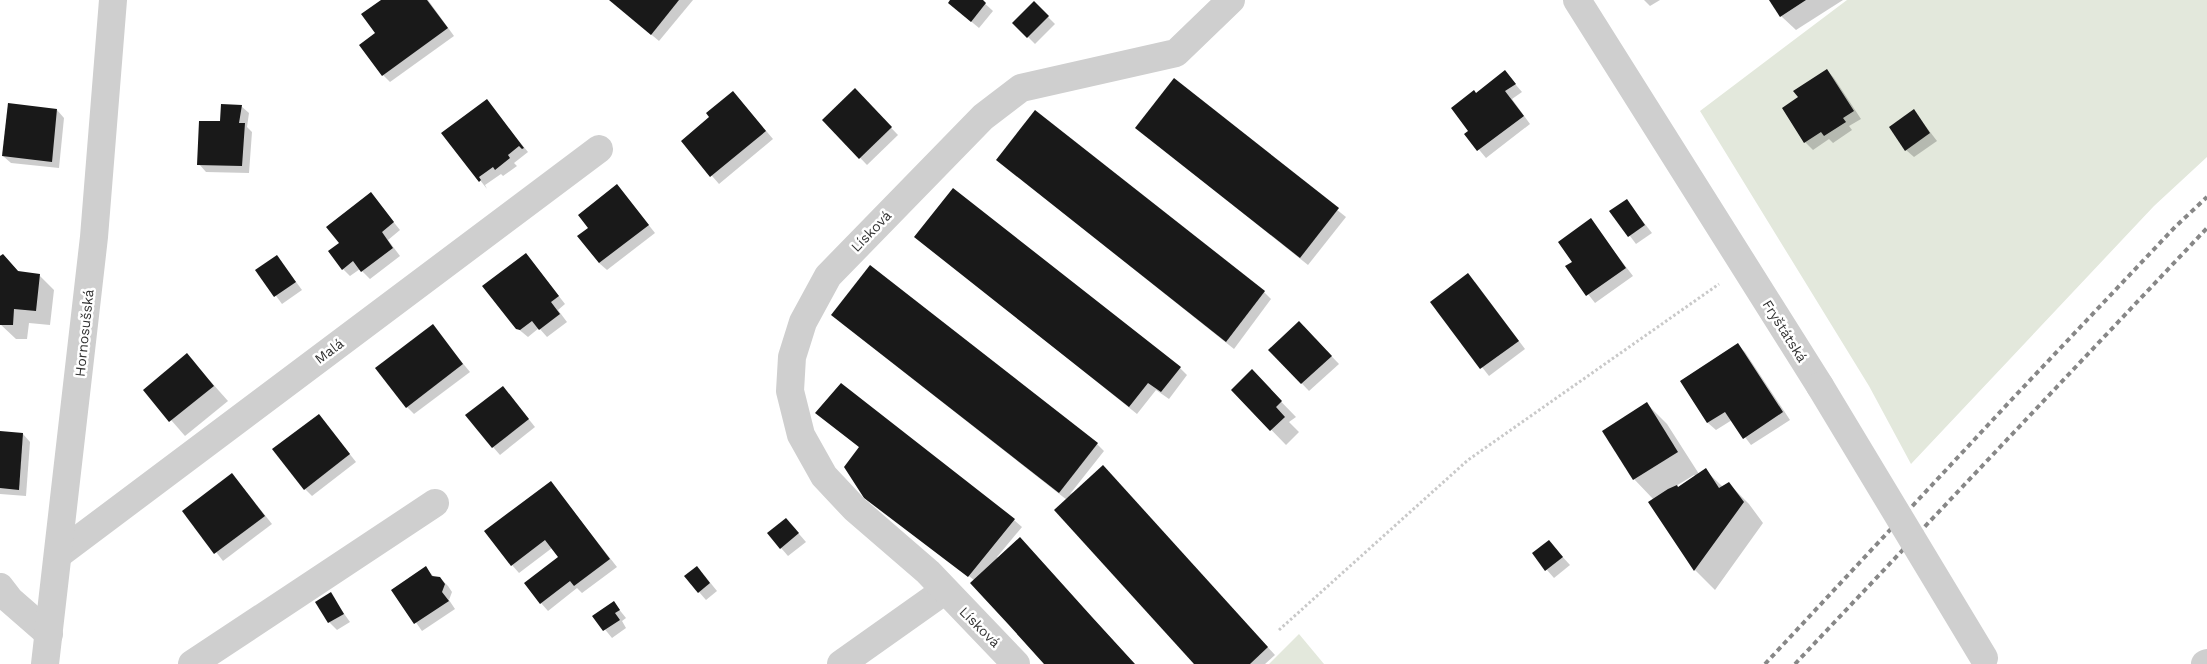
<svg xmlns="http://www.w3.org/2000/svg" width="2207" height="664" font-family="'Work Sans',sans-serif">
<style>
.green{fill:#e3e8dc}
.shadow{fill:#0003;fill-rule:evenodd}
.building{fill:#191919}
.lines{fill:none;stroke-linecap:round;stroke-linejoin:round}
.path{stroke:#c9c9c9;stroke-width:3;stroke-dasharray:2.5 2.5;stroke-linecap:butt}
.minor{stroke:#cfcfcf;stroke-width:28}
.tertiary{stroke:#cfcfcf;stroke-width:28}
.rail{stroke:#878787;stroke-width:4;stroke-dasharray:5 4;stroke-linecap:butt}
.tertiary-bridge{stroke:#cfcfcf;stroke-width:28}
.labels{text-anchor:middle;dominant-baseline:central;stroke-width:5;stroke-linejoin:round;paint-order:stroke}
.street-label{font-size:14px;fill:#323232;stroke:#fff}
</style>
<rect width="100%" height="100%" fill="#fff"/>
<!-- green -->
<g class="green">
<polygon points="1847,0 2207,0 2207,157 2154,206 1911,464 1869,386 1700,111"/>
<polygon points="1299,634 1324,664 1269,664"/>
</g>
<!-- shadow -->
<g class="shadow">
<polygon points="383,0 428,0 454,36 390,82 383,75"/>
<polygon points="610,0 693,0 659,41"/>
<polygon points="952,0 981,0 993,11 979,28 949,3"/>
<polygon points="1644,0 1660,0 1650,6"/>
<polygon points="1771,0 1843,0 1796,30 1781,16"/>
<polygon points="1034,3 1055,24 1035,44 1014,23"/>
<polygon points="1827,70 1834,78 1861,119 1849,126 1852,130 1833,143 1829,139 1813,150 1805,142 1784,109 1800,98"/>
<polygon points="1505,72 1522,92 1512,99 1530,124 1486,158 1466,134 1470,131 1476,94"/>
<polygon points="1174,80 1346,217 1308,265 1136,128"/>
<polygon points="855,90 898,135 867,165 824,120"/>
<polygon points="733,92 773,139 719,184 682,141 711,117"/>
<polygon points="486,101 528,152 514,163 517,166 503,176 501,174 485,185 487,189 443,133"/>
<polygon points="241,106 249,113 247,127 252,132 249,173 206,172 199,164 221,122"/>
<polygon points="57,110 64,118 59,168 11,163 3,156"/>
<polygon points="1914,111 1937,141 1914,157 1906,150"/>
<polygon points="997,160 1264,292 1271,299 1234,349"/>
<polygon points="617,185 655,233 607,270 599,263 589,228"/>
<polygon points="371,194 400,230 388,240 400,256 370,279 360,269 350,276 343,269 341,243"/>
<polygon points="1626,200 1652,233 1636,244 1611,211"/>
<polygon points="1590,220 1633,276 1595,303 1567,267 1574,262"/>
<polygon points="916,237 1180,368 1187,375 1169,399 1156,390 1137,414"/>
<polygon points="526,254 565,304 558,310 567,322 547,337 539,328 528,337 517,328"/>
<polygon points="3,255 20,273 39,275 54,290 50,325 29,323 27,339 16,339 0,324 0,257"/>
<polygon points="277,256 302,290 282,304 257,270"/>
<polygon points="1475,282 1525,349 1489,376 1431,302"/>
<polygon points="840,322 1097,444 1104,451 1070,494 1110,474 1275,655 1265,664 1196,664 1067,500"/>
<polygon points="1299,322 1339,364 1309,391 1270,350"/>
<polygon points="432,326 470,372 414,414 407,407"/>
<polygon points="1738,345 1745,352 1790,420 1751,445 1732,420 1716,430 1708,423 1681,381"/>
<polygon points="187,355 228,401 185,436 145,390"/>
<polygon points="1266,386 1296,417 1289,422 1299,432 1286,445 1233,390"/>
<polygon points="503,387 535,427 500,455 493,447"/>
<path d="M1647,404L1667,424L1699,474L1705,470L1723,487L1729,484L1749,504L1763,523L1715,590L1695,570L1654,500L1634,479L1604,431ZM1694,475L1696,477L1678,489L1676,486Z"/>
<polygon points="817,413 1014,520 1022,527 997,557 1134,664 1045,664 974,580 869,499 860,448"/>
<polygon points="319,415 356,462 312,496 305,489"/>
<polygon points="0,432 23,434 30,442 26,496 0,494"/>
<polygon points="232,474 272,524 223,561 184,511"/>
<polygon points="551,483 617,567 582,593 577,588 548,611 541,603 560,557 552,548 519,573 512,565"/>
<polygon points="793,527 806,542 788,556 769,534"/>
<polygon points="1549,542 1570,565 1554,578 1533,554"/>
<polygon points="426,568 435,578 440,578 448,586 452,592 449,600 455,609 422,631 393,590"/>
<polygon points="704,575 717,591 706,600 699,592"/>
<polygon points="330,594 350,622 337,630 329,622"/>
<polygon points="614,603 626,618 622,621 626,628 612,638 594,616"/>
</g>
<!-- building -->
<g class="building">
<polygon points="381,0 427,0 448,28 382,76 359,45 375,33 361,14"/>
<polygon points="609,0 679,0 651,35"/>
<polygon points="950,0 983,0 986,3 971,22 948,3"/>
<polygon points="1769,0 1806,0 1780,17"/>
<polygon points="1034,1 1049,16 1027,38 1012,23"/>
<polygon points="1827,69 1854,111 1843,118 1846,122 1824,136 1821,132 1804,143 1782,108 1798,97 1793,91"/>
<polygon points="1505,70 1516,84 1505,91 1524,116 1477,151 1464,134 1468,131 1451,108 1474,90 1476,93"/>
<polygon points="1174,78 1339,208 1300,258 1135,128"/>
<polygon points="855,88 892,127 859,159 822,120"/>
<polygon points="733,91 766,131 710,177 681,141 709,117 706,113"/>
<polygon points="487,99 524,148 522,149 519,146 508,155 510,158 495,170 493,167 479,177 481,180 479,182 441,133"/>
<polygon points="8,103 57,109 52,162 2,156"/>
<polygon points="221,104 242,105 239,123 245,123 242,166 197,165 199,121 220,121"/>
<polygon points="1914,109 1930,133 1905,151 1889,127"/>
<polygon points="1035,110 1265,291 1226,342 996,160"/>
<polygon points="617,184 649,225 599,263 577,236 588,228 578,215"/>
<polygon points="953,188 1181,367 1161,392 1148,383 1129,407 914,237"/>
<polygon points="371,192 394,222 382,232 393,248 361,272 353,261 342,270 328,251 339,243 326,227"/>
<polygon points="1627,199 1645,225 1628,237 1609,211"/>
<polygon points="1591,218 1626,268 1586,296 1565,266 1572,262 1558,242"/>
<polygon points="526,253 559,296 551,302 560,314 539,330 532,321 520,330 516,329 482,286"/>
<polygon points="3,254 18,271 40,274 36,311 14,309 13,325 0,325 0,256"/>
<polygon points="277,255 296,282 274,297 255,270"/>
<polygon points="870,265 1098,443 1059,493 831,315"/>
<polygon points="1468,273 1519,341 1480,369 1430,302"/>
<polygon points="1299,321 1332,356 1301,384 1268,350"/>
<polygon points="433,324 463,364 406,408 375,368"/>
<polygon points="1738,343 1783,412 1743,439 1725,412 1707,423 1680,381"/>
<polygon points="187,353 214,386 169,422 143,390"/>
<polygon points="1252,369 1282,401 1276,407 1285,417 1270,431 1231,390"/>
<polygon points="841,383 1015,519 968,577 864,498 844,467 859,447 815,413"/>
<polygon points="503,386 529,419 492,448 465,415"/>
<polygon points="1647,402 1678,452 1633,480 1602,431"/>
<polygon points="319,414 350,454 304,490 272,449"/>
<polygon points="0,431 23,433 19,490 0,488"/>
<polygon points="1103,465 1268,647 1250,664 1194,664 1054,510"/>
<polygon points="1706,468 1719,488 1729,482 1744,502 1694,571 1648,502 1668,489 1677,485 1678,487"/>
<polygon points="232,473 265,516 214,554 182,511"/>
<polygon points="551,481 610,559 574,586 570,581 540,604 524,583 558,557 545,540 511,566 484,531"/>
<polygon points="786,518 799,533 780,549 767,533"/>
<polygon points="1020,537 1092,617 1135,664 1044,664 1008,624 970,583"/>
<polygon points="1549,540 1563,557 1545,571 1532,553"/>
<polygon points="426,566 432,576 440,577 445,584 442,592 449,601 414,624 391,590"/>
<polygon points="697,566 710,583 698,593 684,576"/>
<polygon points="331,592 344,614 328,623 315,602"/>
<polygon points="614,601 620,610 615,613 620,620 603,631 592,616"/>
</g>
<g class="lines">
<!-- path -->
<polyline class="path" points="1279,630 1468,460 1719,284"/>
<!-- minor -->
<g class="minor">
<polyline points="59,554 599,149"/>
<polyline points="0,587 10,600 49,634"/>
<polyline points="192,664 435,503"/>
<polyline points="841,664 944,591"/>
<polyline points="1016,664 928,572 855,509 824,476 801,435 790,391 792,357 803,322 828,276 983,117 1021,88 1176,53 1231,0"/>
<polyline points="2205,664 2207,663"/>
</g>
<!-- tertiary -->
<g class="tertiary">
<polyline points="1577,0 1820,386"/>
<polyline points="45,664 94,237 113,0"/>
</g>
<!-- rail -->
<g class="rail">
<polyline points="1765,664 2015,396 2175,227 2207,197"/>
<polyline points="1795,664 2207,228"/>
</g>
<!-- tertiary-bridge -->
<polyline class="tertiary-bridge" points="1820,386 1984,658"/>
</g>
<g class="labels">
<!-- street labels -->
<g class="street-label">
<text transform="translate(871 231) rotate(-46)">Lísková</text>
<text transform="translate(1785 331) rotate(58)">Fryštátská</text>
<text transform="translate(84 333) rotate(-84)">Hornosušská</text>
<text transform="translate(329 351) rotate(-37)">Malá</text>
<text transform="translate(980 627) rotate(45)">Lísková</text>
</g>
</g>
</svg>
